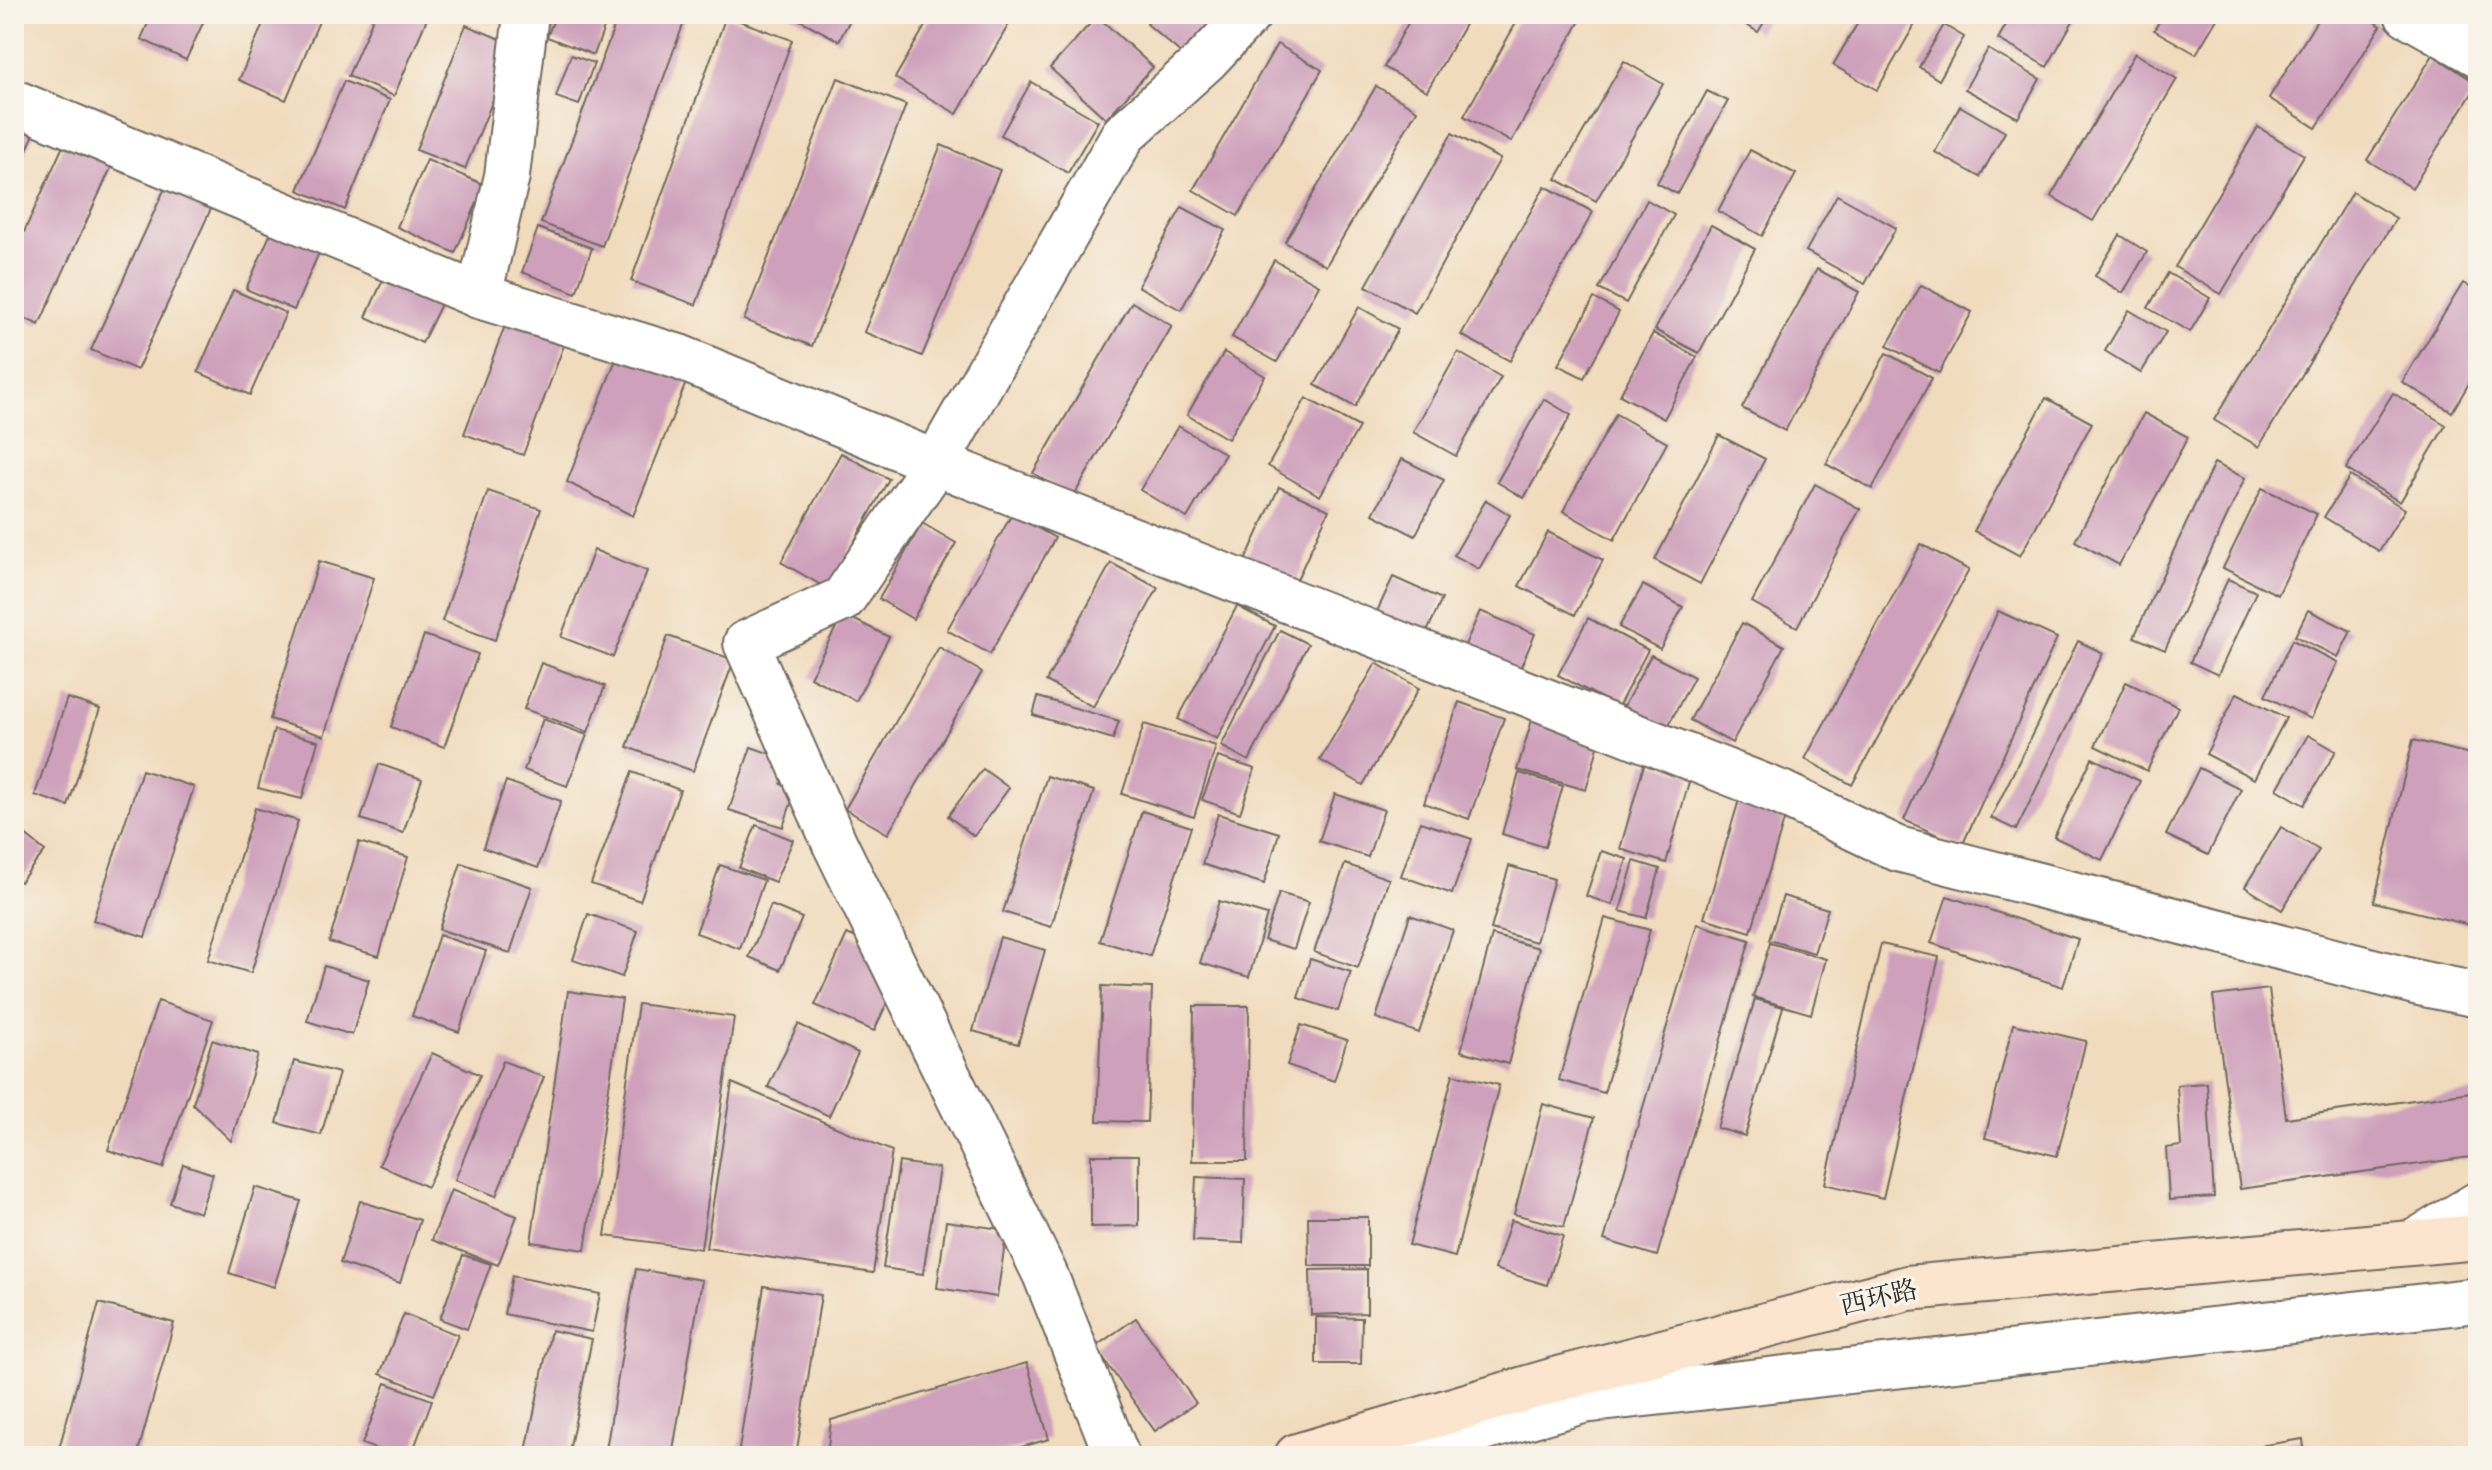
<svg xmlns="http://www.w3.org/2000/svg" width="2492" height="1470" font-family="'IM FELL Double Pica','Noto Serif SC',serif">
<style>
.building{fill:#cea0bb}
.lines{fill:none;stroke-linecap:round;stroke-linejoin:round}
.minor-casing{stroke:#70695e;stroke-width:48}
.tertiary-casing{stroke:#70695e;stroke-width:48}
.secondary-casing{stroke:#70695e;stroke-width:48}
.minor{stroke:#fff;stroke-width:44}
.tertiary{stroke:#fff;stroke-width:44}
.secondary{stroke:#fce5cf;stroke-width:44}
.labels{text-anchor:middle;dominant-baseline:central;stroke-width:7;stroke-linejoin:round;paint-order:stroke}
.street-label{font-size:26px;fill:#2b2b2b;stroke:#f7f3e8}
</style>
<rect width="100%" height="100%" fill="#f7f3e8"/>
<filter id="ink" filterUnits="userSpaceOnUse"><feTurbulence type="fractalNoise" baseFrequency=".0125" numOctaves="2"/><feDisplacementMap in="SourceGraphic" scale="16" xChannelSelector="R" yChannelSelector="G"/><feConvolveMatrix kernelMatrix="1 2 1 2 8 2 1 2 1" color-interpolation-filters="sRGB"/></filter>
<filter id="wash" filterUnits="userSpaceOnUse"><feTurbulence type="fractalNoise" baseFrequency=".006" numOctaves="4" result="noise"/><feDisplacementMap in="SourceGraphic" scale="32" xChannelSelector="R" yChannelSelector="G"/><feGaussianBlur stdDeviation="1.8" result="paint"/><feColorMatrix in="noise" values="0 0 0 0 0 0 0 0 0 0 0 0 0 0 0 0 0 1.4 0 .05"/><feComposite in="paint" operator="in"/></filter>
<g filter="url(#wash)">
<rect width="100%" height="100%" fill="#f1dbbd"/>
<g id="blocks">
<!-- building -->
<g class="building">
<polygon points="152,14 207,14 186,60 141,39"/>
<polygon points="267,14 322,14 286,100 239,80"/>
<polygon points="375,14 429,14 394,96 348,76"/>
<polygon points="556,14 609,14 594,55 547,37"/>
<polygon points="619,14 687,14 602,246 541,223"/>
<polygon points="789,14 853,14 839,41"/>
<polygon points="932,14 992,14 1009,24 957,114 895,78"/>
<polygon points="1156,14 1229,14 1189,60 1147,24"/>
<polygon points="1413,14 1471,14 1427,91 1384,67"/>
<polygon points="1521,14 1584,14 1511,142 1464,116"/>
<polygon points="1733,14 1769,14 1758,32 1732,16"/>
<polygon points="1863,14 1921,14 1877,90 1833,65"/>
<polygon points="2012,14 2077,14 2047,67 1998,39"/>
<polygon points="2164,14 2220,14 2196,54 2154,30"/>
<polygon points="2321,14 2362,14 2381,26 2316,128 2269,98"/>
<polygon points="726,16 792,40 696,305 631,281"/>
<polygon points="1097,16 1153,67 1106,119 1050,68"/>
<polygon points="466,25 515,45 465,169 416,150"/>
<polygon points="1944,25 1964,37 1939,80 1919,67"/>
<polygon points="1277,44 1322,70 1238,216 1193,190"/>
<polygon points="1988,49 2040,79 2018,118 1965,89"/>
<polygon points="2135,53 2177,79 2093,221 2051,196"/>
<polygon points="571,55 594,63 579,105 556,97"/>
<polygon points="2433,55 2478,84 2412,188 2367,160"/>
<polygon points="1624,61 1663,84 1596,201 1556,179"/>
<polygon points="838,78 906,105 812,346 744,320"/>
<polygon points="344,81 390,100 345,210 298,190"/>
<polygon points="1031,82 1098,121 1068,173 1001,135"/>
<polygon points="1376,86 1417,110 1326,266 1285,242"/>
<polygon points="1707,91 1728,101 1677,194 1657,183"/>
<polygon points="1960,106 2005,132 1980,177 1935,152"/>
<polygon points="14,123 36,130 14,177"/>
<polygon points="2258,127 2304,155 2221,294 2175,267"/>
<polygon points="1452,133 1500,159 1415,313 1366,286"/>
<polygon points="67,137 115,159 39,325 14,313 14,254"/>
<polygon points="941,145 1000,170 922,356 864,332"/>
<polygon points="1750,150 1796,174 1762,236 1718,211"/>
<polygon points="427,160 485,185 455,253 397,227"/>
<polygon points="169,179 215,200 137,370 91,350"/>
<polygon points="1545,186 1593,212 1510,361 1461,335"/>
<polygon points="2352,192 2396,218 2259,447 2214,420"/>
<polygon points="1837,195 1896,228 1865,284 1806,251"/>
<polygon points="1647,200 1674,215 1626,303 1599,289"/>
<polygon points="1182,207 1225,230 1181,310 1138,286"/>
<polygon points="1711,225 1755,249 1699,353 1655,330"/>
<polygon points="273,228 321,248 294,310 246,289"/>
<polygon points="538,228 592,248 576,293 522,272"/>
<polygon points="2120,235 2147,252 2123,293 2095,276"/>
<polygon points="1274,260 1319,285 1277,362 1232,337"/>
<polygon points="1817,269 1859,292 1785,431 1742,408"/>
<polygon points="387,271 444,298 422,343 366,317"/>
<polygon points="2168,273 2210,298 2190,332 2148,308"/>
<polygon points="2463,283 2478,292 2478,368 2452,412 2402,382"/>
<polygon points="1921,285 1972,312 1939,373 1887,346"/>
<polygon points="233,290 286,313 250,395 198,372"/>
<polygon points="1594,298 1619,312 1584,378 1558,365"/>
<polygon points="1132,302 1172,326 1073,497 1033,473"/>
<polygon points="1359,307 1398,329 1355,407 1315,385"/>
<polygon points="2129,310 2166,332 2141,373 2105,351"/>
<polygon points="509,315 567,337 523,455 464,434"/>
<polygon points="1653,333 1697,357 1664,419 1620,395"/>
<polygon points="621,347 689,375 633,516 567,482"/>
<polygon points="1224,352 1265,376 1228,439 1187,415"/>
<polygon points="1458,352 1501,377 1456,456 1413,432"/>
<polygon points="1886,353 1932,378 1872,489 1826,464"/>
<polygon points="2393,393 2446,425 2400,502 2346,469"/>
<polygon points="1306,398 1359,427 1320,496 1268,466"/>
<polygon points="2046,398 2092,423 2020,556 1974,531"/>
<polygon points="1544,399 1571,415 1524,498 1497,482"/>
<polygon points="2144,413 2188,437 2119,565 2075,541"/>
<polygon points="1616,414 1667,443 1614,540 1563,511"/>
<polygon points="1178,426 1225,454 1187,518 1140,490"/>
<polygon points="1719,435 1765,459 1700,584 1655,560"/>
<polygon points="841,453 889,479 828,589 781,562"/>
<polygon points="1402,459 1444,480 1415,536 1373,514"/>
<polygon points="2214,463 2245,478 2165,650 2134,637"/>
<polygon points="2350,476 2405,509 2379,551 2324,517"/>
<polygon points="1815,484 1860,509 1797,627 1752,602"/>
<polygon points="1279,487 1329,510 1294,586 1244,563"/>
<polygon points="2262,488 2317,514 2278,595 2223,568"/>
<polygon points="488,491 541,509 495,640 442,621"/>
<polygon points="1486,500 1510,515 1479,569 1454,555"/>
<polygon points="1012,514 1055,538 990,654 947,630"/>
<polygon points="922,523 956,543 913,619 879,599"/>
<polygon points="1548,532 1603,560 1575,615 1519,586"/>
<polygon points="1921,544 1969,570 1852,785 1805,759"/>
<polygon points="594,550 647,571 613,657 561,637"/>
<polygon points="319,561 374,578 324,736 270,719"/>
<polygon points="1111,563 1158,588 1093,707 1046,681"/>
<polygon points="1393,577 1442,599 1422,643 1372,622"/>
<polygon points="2228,579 2256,592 2218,675 2190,662"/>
<polygon points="1643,585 1683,607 1660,649 1619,627"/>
<polygon points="1237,606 1275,626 1217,739 1178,719"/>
<polygon points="2308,610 2351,631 2338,657 2295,636"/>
<polygon points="1480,611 1535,634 1516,678 1461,654"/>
<polygon points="1998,611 2057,638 1962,846 1904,820"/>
<polygon points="843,614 889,637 856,701 810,677"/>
<polygon points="1588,618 1648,650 1618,707 1558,675"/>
<polygon points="1742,623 1784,646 1732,743 1690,720"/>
<polygon points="1280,630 1308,644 1249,761 1221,746"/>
<polygon points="424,635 478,654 444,747 391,727"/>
<polygon points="668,636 734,660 693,771 627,747"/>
<polygon points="2292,640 2338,662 2311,719 2265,696"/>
<polygon points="2078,641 2103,653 2016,830 1991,818"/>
<polygon points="939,647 982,672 888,834 845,809"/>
<polygon points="1651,655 1694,677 1666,730 1623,708"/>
<polygon points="541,663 605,686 588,732 524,709"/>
<polygon points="1376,663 1419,688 1363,785 1320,760"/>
<polygon points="2126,682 2178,707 2147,771 2095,746"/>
<polygon points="2237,693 2286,718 2254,779 2206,754"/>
<polygon points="1038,697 1119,721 1113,739 1033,715"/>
<polygon points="67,698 100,709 68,806 35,795"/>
<polygon points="1459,702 1504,718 1469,819 1424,803"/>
<polygon points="543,719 587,735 567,786 524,770"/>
<polygon points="1532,720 1600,740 1586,790 1517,770"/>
<polygon points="1144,724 1216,746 1194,817 1122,794"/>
<polygon points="274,730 318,741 302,799 258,788"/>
<polygon points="2308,735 2336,751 2304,805 2277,789"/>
<polygon points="2413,740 2478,756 2478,927 2374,902"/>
<polygon points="751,747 788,760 781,784 796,789 783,827 729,810"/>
<polygon points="1218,757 1255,769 1240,813 1202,800"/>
<polygon points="2092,758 2140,781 2102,860 2054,837"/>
<polygon points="1645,761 1691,775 1666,863 1620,849"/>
<polygon points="379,764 422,779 403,833 361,819"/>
<polygon points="2199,768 2241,789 2208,855 2166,835"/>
<polygon points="983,769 1009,788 974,836 948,816"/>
<polygon points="142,770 194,787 145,937 93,920"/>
<polygon points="632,772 680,790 640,901 591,884"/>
<polygon points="1519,773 1563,786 1545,847 1502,834"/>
<polygon points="1047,776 1094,791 1051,927 1003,912"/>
<polygon points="506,781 561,801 538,868 483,848"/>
<polygon points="1741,793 1788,807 1751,932 1704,918"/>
<polygon points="1335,794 1384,810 1368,857 1319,841"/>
<polygon points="255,808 298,821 251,973 208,960"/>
<polygon points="1142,811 1191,827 1150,956 1100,941"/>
<polygon points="1218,814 1279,833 1264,884 1202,864"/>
<polygon points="1420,822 1472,839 1452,894 1401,876"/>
<polygon points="756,825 793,840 775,882 739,868"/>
<polygon points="14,826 45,851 20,882 14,877"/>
<polygon points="2281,827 2319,850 2282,910 2245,887"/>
<polygon points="359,842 408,857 379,956 329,942"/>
<polygon points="1601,851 1627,859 1612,905 1586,896"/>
<polygon points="1634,861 1660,869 1646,918 1620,911"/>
<polygon points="461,863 532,887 510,953 439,929"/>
<polygon points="1345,864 1389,879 1358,968 1314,952"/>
<polygon points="720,865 764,880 740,949 696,933"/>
<polygon points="1509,866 1554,879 1536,942 1491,929"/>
<polygon points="1279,893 1309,902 1294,949 1264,940"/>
<polygon points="1783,896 1828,909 1814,953 1769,940"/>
<polygon points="1947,896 2078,939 2063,987 1931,943"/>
<polygon points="1219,901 1267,915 1249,977 1200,963"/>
<polygon points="771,905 802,918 780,970 749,957"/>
<polygon points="588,914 638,931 622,977 573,960"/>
<polygon points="1410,915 1453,930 1419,1033 1376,1018"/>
<polygon points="1605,918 1650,930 1604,1093 1559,1080"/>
<polygon points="1697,924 1750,940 1657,1256 1604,1240"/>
<polygon points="847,934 872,945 892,992 874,1031 815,1005"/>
<polygon points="439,935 486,951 459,1032 412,1016"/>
<polygon points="1492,935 1539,948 1508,1064 1461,1051"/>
<polygon points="1000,937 1045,950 1018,1044 973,1031"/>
<polygon points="1770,943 1826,959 1811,1014 1753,997"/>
<polygon points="1881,944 1939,957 1883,1198 1825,1184"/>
<polygon points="1310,959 1351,972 1338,1011 1298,998"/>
<polygon points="324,966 369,980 352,1035 307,1021"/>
<polygon points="1102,986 1152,988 1147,1122 1097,1121"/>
<polygon points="2269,989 2286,1118 2478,1091 2478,1156 2240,1189 2213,996"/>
<polygon points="568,991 622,999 585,1250 531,1242"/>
<polygon points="1755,999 1783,1007 1745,1136 1717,1128"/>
<polygon points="158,1001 213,1020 163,1168 108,1150"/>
<polygon points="638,1004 734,1017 701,1249 605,1236"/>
<polygon points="1194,1006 1249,1006 1247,1161 1192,1161"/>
<polygon points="798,1024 858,1053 829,1116 768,1087"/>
<polygon points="2013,1024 2086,1041 2057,1156 1985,1138"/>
<polygon points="1301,1025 1347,1040 1334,1081 1287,1065"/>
<polygon points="212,1040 258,1055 231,1141 193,1104"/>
<polygon points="432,1053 480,1075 427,1187 379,1165"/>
<polygon points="294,1061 339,1073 321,1135 277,1123"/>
<polygon points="503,1061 544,1077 496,1196 455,1180"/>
<polygon points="1453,1074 1499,1085 1455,1257 1409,1245"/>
<polygon points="732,1083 892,1151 873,1273 706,1248"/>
<polygon points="2207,1083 2214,1197 2169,1200 2166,1148 2181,1146 2177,1085"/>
<polygon points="1543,1104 1594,1118 1564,1227 1514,1214"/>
<polygon points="1091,1155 1139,1155 1139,1226 1091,1227"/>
<polygon points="899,1162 939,1168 923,1274 883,1268"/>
<polygon points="183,1164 213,1174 200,1213 170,1203"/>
<polygon points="1196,1177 1245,1179 1243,1243 1193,1241"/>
<polygon points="255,1187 301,1201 274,1287 229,1273"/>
<polygon points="451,1190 517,1216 498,1265 432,1240"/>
<polygon points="360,1201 420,1220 400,1283 340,1263"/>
<polygon points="1308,1217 1368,1217 1368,1266 1309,1266"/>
<polygon points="1511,1220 1563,1236 1547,1285 1495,1269"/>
<polygon points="946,1221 1007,1230 997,1297 937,1288"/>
<polygon points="463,1255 491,1264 467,1329 440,1319"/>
<polygon points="636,1269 702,1280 672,1456 605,1456"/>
<polygon points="1367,1269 1367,1313 1311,1315 1310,1270"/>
<polygon points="512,1276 600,1294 592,1332 504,1314"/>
<polygon points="764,1286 821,1295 796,1456 738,1456"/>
<polygon points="99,1303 174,1323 137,1456 57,1456"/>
<polygon points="404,1314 458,1335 434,1395 380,1374"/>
<polygon points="1316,1317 1362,1318 1361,1364 1316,1364"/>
<polygon points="1136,1318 1196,1403 1155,1431 1095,1347"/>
<polygon points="551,1330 592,1339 568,1456 525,1456"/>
<polygon points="1027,1363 1049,1439 990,1456 827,1456 831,1420"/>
<polygon points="386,1383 432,1400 411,1456 394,1456 362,1444"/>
<polygon points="2303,1439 2305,1456 2254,1456 2252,1447"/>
</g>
</g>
</g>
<g filter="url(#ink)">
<use href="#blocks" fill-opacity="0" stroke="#70695e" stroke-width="2"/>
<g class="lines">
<defs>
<g id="minor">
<polyline points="2407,14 2478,54"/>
<polyline points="14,102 479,296 679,357 936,463 1781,793 1898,849 2419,983 2478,995"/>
<polyline points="479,296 507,176 526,14"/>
<polyline points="1117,1456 1045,1274 835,844 746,643 843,599 936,463 1123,135 1206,60 1249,14"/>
</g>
<g id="tertiary">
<polyline points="2416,1241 2478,1204"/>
<polyline points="1386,1456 1583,1401 2478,1300"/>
</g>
<polyline id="secondary" points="1297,1456 1555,1380 1908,1288 2478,1237"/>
</defs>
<!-- minor casing -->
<use href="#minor" class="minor-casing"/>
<!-- tertiary casing -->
<use href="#tertiary" class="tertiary-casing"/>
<!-- secondary casing -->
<use href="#secondary" class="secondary-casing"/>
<!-- minor -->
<use href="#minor" class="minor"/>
<!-- tertiary -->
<use href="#tertiary" class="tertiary"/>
<!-- secondary -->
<use href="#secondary" class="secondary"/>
</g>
</g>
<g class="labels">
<!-- street labels -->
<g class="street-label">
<text transform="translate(1879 1298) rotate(-13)">西环路</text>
</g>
</g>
<!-- margin -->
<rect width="2492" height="1470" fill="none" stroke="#f7f3e8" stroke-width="48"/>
</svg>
